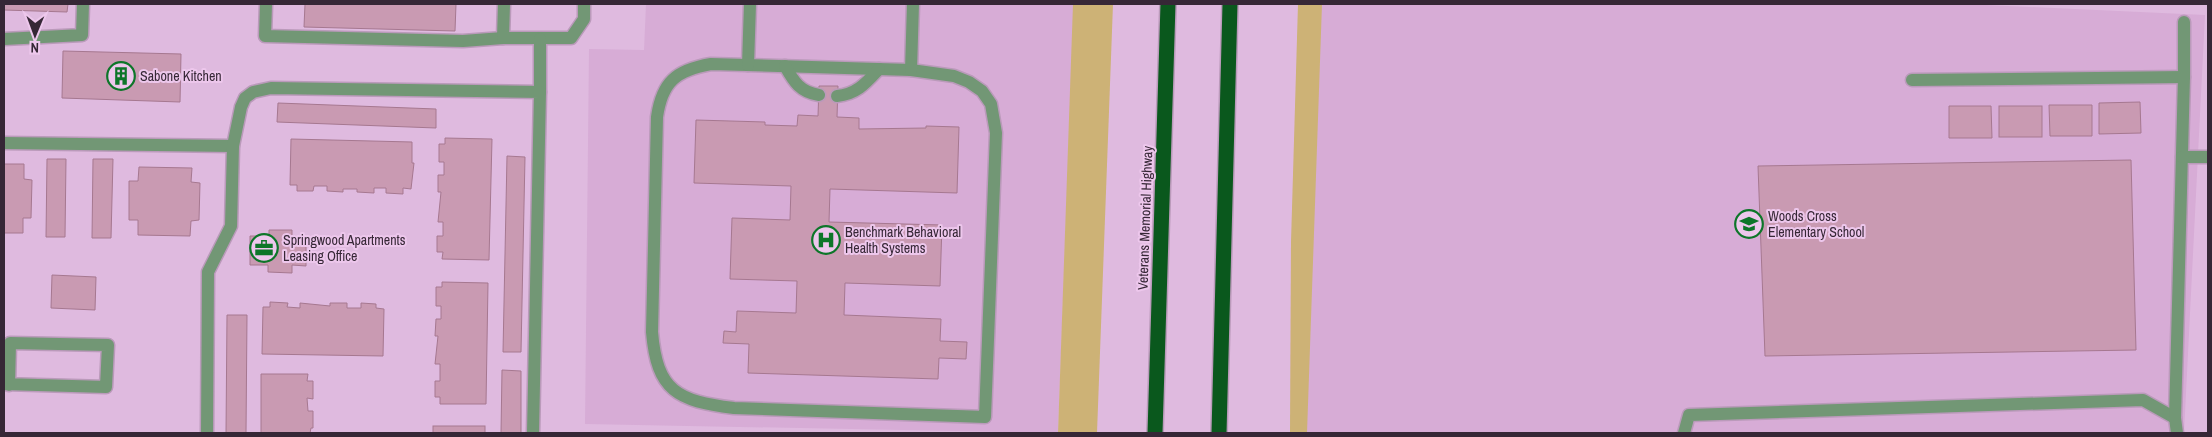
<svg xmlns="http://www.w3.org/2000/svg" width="2212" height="437" font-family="'Archivo Narrow',sans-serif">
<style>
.built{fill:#d7acd6}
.green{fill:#cdb276}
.building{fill:#c99ab2;stroke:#a67890}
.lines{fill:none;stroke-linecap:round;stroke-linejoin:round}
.service-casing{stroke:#ba9aba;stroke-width:15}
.minor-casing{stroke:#ba9aba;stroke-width:15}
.motorway-casing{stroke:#ba9aba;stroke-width:18}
.service{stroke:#729775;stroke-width:12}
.minor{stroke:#729775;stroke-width:12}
.motorway{stroke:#0a581d;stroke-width:15}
.labels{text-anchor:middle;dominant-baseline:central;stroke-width:4;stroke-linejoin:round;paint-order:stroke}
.poi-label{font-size:14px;fill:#362736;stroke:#edc7ec;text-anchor:start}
.street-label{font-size:14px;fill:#362736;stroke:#edc7ec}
</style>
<rect width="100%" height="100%" fill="#dfbadf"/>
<!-- built -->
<g class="built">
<polygon points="646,4 1074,4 1058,433 585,424 589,49 644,50"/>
<polygon points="1310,4 1964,4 2205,15 2184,433 1298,433"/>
</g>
<!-- green -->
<g class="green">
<polygon points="1073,4 1113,4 1097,433 1058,433"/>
<polygon points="1298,4 1322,4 1307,433 1290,433 1291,242"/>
</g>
<!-- building -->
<g class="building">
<polygon points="4,4 68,4 67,12 4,10"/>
<polygon points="305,4 456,4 455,31 304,27"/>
<polygon points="63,51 181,54 180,102 62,98"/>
<polygon points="819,86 838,86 837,117 859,118 859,129 926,128 926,126 959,127 957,193 830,189 829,222 942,225 940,286 845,283 844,315 941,319 940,341 967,342 966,359 939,358 938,379 748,373 749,344 723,343 724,331 736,332 737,311 796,313 797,281 730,279 732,218 790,220 791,186 694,183 696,120 765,122 765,125 797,126 798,115 818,116"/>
<polygon points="2140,102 2141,133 2099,134 2099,103"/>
<polygon points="278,103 436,109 436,128 277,122"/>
<polygon points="2049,105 2092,105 2092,136 2050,136"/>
<polygon points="1949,106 1991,106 1992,138 1949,138"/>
<rect x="1999" y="106" width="43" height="31"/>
<polygon points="445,138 492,139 489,260 442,259 443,252 437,252 437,236 443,236 443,222 438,222 441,192 438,192 438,175 444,175 444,162 439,162 439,144 445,144"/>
<polygon points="291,139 412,142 412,163 414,163 411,189 403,188 403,194 386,193 386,188 374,188 374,193 357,192 357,189 343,189 343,192 327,191 327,186 314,186 313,191 297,191 297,185 290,185"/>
<polygon points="507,156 525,157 521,352 503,352"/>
<polygon points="47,159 66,159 65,237 46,237"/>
<polygon points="93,159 113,159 111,238 92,238"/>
<polygon points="2131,160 2136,350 1765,356 1758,166"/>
<polygon points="4,164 24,164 24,179 32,180 31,218 23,218 23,233 4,233"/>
<polygon points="139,167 192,168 191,182 200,183 199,220 191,221 190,236 138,235 138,220 129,220 129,181 138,181"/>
<polygon points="269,230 292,230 292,236 306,237 306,266 292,265 292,273 268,272 268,265 250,265 250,236 269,236"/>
<polygon points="52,275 96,277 95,310 51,308"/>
<polygon points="442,282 488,283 486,404 440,404 440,397 435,397 435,381 440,381 440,364 435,364 438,336 435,336 436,319 441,319 441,306 436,306 436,287 442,287"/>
<polygon points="270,302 288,303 287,307 300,308 300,303 330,306 330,303 347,303 347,308 361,308 361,303 376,304 376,308 384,309 383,356 262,354 263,307 270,307"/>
<polygon points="227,315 247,315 246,433 226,433"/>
<polygon points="502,370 521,371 521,433 501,433"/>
<polygon points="261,374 308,374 307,381 313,381 313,399 307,398 308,411 313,411 313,428 311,428 310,433 261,433"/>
<rect x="433" y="426" width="52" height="7"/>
</g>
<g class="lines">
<defs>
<g id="service">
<polyline points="266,4 265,36 463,41 503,38"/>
<polyline points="504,4 503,38 571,38 584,19 584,4"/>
<polyline points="4,39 82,35 83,4"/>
<path d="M711,64L911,70L954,76L969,82L982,91L991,104L996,133L985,417L734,408C677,401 657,391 652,332L657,117C662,82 676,70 711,64Z"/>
<polyline points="748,65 750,4"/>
<path d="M785,66C794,82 800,92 819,95"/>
<polyline points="911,70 913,4"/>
<polyline points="1912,80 2184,77"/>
<polyline points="540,92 540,39"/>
<path d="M837,96C857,94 866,83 879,69"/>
<polyline points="4,143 233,146"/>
<polyline points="4,384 106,387 108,345 10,343 9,385"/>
<polyline points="207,433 208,272 231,226 233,146 241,107 245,98 253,92 271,88 540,92 533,433"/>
<polyline points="1684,433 1689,415 2143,400 2175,418"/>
<polyline points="2177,433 2175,418 2184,77 2184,22"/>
</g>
<polyline id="minor" points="2182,157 2208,157"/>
<g id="motorway">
<polyline points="1155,433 1168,4"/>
<polyline points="1219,433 1230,4"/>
</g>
</defs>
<!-- service casing -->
<use href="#service" class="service-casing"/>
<!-- minor casing -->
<use href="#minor" class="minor-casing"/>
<!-- motorway casing -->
<use href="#motorway" class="motorway-casing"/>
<!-- service -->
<use href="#service" class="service"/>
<!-- minor -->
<use href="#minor" class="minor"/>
<!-- motorway -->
<use href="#motorway" class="motorway"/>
</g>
<!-- icons -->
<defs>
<symbol id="building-ring" viewBox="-11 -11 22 22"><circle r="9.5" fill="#edc7ec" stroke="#0d7629" stroke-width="1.5"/><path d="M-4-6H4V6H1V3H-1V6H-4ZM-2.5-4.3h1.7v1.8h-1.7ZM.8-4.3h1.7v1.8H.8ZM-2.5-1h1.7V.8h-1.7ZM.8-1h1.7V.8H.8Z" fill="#0d7629"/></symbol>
<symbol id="school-ring" viewBox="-11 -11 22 22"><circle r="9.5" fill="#edc7ec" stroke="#0d7629" stroke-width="1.5"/><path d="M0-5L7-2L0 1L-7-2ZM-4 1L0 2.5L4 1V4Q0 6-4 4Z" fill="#0d7629"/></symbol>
<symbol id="hospital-ring" viewBox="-11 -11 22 22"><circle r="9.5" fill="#edc7ec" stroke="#0d7629" stroke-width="1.5"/><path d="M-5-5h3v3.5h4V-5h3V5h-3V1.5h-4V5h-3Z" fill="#0d7629"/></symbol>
<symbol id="office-ring" viewBox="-11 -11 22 22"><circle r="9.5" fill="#edc7ec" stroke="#0d7629" stroke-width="1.5"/><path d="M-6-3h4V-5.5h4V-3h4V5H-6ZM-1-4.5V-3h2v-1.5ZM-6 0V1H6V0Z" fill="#0d7629"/></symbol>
</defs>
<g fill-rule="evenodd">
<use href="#building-ring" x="105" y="60" width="32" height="32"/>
<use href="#school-ring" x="1733" y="208" width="32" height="32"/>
<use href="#hospital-ring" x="810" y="224" width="32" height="32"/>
<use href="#office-ring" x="248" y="232" width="32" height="32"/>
</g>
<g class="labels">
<!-- poi labels -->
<g class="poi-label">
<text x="140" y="76">Sabone Kitchen</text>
<text x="1768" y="216">Woods Cross<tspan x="1768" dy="16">Elementary School</tspan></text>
<text x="845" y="232">Benchmark Behavioral<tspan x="845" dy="16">Health Systems</tspan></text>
<text x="283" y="240">Springwood Apartments<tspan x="283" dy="16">Leasing Office</tspan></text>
</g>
<!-- street labels -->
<g class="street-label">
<text transform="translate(1145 218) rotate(-88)">Veterans Memorial Highway</text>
</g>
</g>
<!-- border -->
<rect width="2212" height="437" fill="none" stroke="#362736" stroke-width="10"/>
<!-- north arrow -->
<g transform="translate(35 35) rotate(181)" stroke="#edc7ec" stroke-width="4" paint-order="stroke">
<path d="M0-4L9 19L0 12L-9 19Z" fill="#362736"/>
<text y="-8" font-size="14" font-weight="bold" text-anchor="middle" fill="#362736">N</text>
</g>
</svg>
